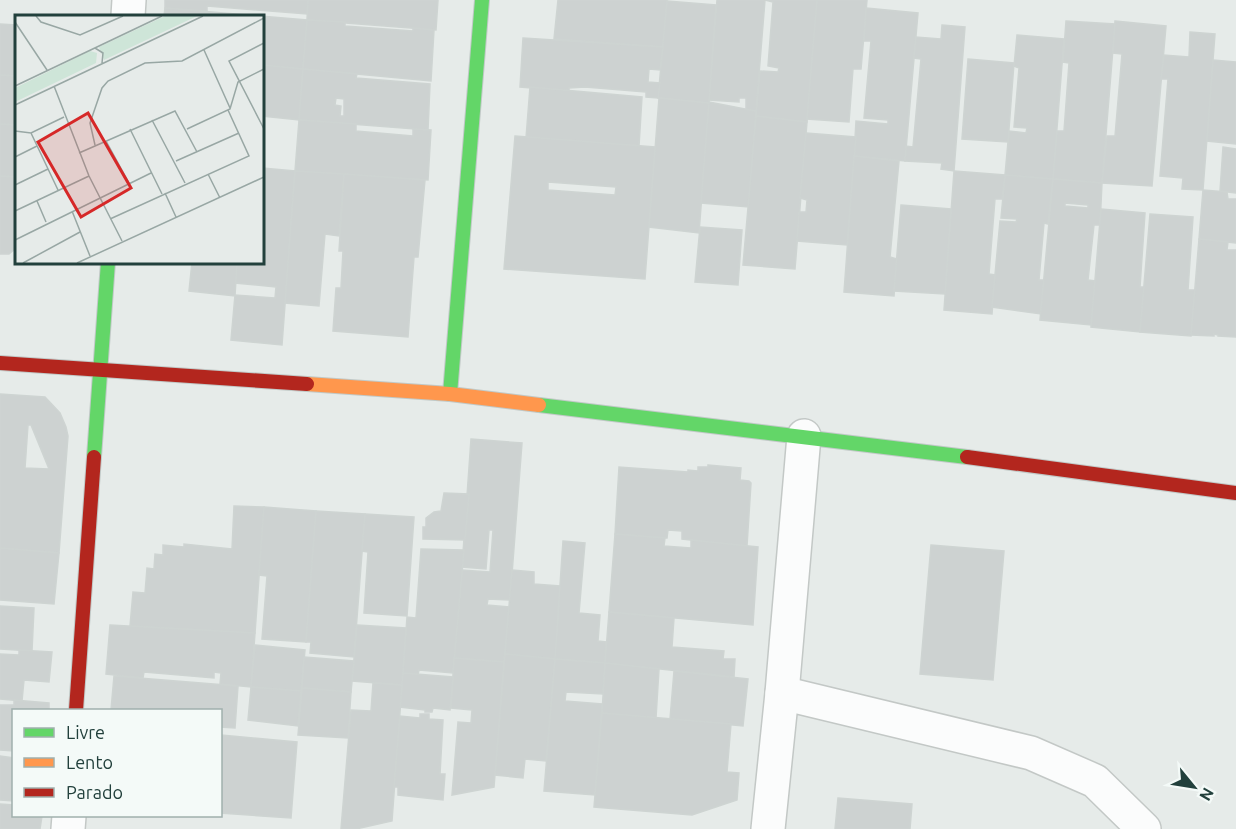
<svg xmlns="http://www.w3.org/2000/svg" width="1236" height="829" font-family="Ubuntu,sans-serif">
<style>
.building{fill:#cdd2d1;stroke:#ced4d2;stroke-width:1.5;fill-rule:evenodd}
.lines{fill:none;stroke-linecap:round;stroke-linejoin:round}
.street-casing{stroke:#c3c8c6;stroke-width:36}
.fast-casing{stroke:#c1c9c7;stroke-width:16}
.slow-casing{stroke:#c1c9c7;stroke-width:16}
.jam-casing{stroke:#c1c9c7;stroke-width:16}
.street{stroke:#fbfcfc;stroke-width:33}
.fast{stroke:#63d668;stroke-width:14}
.slow{stroke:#ff974d;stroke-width:14}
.jam{stroke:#b3261e;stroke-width:14}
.inset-road{fill:none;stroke:#98a7a4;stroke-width:1.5}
.view{fill:#d62828;fill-opacity:0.15;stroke:#d62828;stroke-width:3}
.inset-edge{fill:none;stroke:#22403c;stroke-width:3}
</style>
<rect width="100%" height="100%" fill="#e6ebe9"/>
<!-- building -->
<g class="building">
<polygon points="165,0 308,0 307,14 207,6 207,11 165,8"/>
<polygon points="308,0 438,0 436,30 307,20"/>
<polygon points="558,0 667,0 663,47 554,39"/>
<polygon points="717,0 765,0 756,111 746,109 746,98 739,98 739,102 709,100"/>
<polygon points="817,0 807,122 756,116 760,71 778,72 779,68 768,66 773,2 765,0"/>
<polygon points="817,0 867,0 861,69 853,69 849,122 807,119"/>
<polygon points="667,1 716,5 709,103 658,98"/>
<polygon points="165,8 307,20 303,69 262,65 262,16 164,16"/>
<polygon points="866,8 918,13 905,161 854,156 856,121 888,124 888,120 864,118 871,41 864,41"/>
<polygon points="307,20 345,22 345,26 413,31 413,28 434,30 431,81 303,69"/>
<polygon points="1066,21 1115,24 1102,183 1053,179 1057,131 1064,131 1069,63 1063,62"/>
<polygon points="1115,21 1166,26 1152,186 1102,183 1107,136 1115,136 1122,54 1113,53"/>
<polygon points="0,24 16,25 16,76 0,75"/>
<polygon points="942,25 965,27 954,171 941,169 942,163 905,161 906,146 913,147 921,59 914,58 916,37 941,39"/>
<polygon points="1190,32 1215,34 1203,190 1182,189 1183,178 1160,176 1168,79 1161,79 1164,55 1189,57"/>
<polygon points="1017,35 1064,39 1053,179 1005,175 1009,131 1026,133 1027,128 1014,127 1019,68 1014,66"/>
<polygon points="523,38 663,47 660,70 649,69 648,82 660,83 658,98 646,97 646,92 585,87 569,88 569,91 520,87"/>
<polygon points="968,59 1014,63 1008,142 962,139"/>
<polygon points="1213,60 1236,62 1236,144 1207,141"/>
<polygon points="262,65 303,69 299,120 262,116"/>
<path d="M303,69L357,74L356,78L430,84L428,130L299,120ZM336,98L344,99V116H340L341,106L335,105Z"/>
<polygon points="0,75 16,76 16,125 0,124"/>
<polygon points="530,87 642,97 639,146 526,138"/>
<polygon points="659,98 709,103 699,233 649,227"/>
<polygon points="709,102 756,111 749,207 701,203"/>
<polygon points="756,116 807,122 795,269 743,265"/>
<polygon points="299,120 356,124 356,131 413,136 413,129 431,130 428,180 295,171"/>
<polygon points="0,124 16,125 16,177 0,176"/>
<polygon points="806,133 856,137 847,245 797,241 799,212 806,212 807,200 800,198"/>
<path d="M515,136L655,147L645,279L504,269ZM548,182L616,187L615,195L548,190Z"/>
<polygon points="1223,147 1236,149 1236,193 1220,191"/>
<polygon points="854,156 899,161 890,257 897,259 894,296 844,292"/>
<polygon points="262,168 295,171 282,345 231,340 235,295 275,298 276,287 235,283 237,262 262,262"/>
<polygon points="295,171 344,174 339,236 325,234 319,306 285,303"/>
<polygon points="954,171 1005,175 1002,199 995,199 989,274 995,275 992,314 944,310"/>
<polygon points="344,174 425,180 418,257 414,257 408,337 333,331 336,288 341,288 343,251 339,251"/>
<polygon points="1005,175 1053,179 1048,224 1044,223 1039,280 1044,280 1041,314 992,307 1000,221 1016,222 1017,219 1001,218"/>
<polygon points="0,176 16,177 16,248 9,254 0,254"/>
<path d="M1053,179L1102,183L1100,225H1094L1088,280L1095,281L1091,325L1040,320ZM1065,203L1088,205V208L1065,206Z"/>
<polygon points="1203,190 1227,192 1228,199 1236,199 1236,243 1199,239"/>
<polygon points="901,205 951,209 945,294 894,291"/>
<polygon points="1101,209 1145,213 1140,287 1144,287 1140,332 1091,327"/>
<polygon points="1150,214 1193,217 1188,290 1195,290 1191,336 1140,332"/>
<polygon points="700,227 742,230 738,285 695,282"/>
<polygon points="1199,239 1228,242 1227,250 1236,250 1236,337 1218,336 1218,335 1214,334 1214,336 1191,335"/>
<polygon points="192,262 237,262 235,296 189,291"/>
<path d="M0,394L45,397L60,413L66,427L68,436L59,553L0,548ZM28,425H31L49,469L25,468Z"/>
<polygon points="471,439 522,443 510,600 488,599 487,605 509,607 504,662 454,658 462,570 490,572 493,530 489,530 486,569 462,567"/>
<polygon points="708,465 741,468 740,480 749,481 751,483 747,546 682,539 682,531 668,530 667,538 664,538 615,534 619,467 688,472 688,470 698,471 698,467 708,467"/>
<polygon points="444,493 469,494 465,540 423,539 423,527 426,527 426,518 434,512 441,511"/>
<polygon points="234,506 264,507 255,633 130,626 133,592 145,593 147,568 154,569 155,554 163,555 163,545 184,547 184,544 232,549"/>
<polygon points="264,507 316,511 306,642 262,639 267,576 259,575"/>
<polygon points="316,511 365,514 354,657 310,653 311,642 306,642"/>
<polygon points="365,514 414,517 407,616 364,613 368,552 362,551"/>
<polygon points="615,534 665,538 664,546 691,548 691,540 758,547 753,625 609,612"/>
<polygon points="563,541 585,543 579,613 600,615 598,641 606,642 605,663 555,659"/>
<polygon points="931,545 1004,551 993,680 920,674"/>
<polygon points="0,548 59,553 54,604 0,600"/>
<polygon points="421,549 464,550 453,673 419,670 418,675 403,673 407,617 416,618"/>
<polygon points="512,570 534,572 534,584 560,586 555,659 505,654"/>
<polygon points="0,606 34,608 32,651 0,649"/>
<polygon points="609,612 674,618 672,647 724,651 723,659 735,659 734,677 605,663"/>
<polygon points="110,625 255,633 251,687 220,684 221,673 214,672 214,678 144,672 143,678 106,674"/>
<polygon points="357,625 406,628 402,685 352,681"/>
<polygon points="255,645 305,650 301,691 251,687"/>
<polygon points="19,650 52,652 49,682 24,680 22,701 0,699 0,654 19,655"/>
<polygon points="505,654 555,659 546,761 525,759 523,778 495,775"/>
<polygon points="304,657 354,661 351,692 302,688"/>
<polygon points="454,658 504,662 494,787 452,795 458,722 471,723 472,710 451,708"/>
<polygon points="555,659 605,663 603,694 566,692 565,701 602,704 595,795 544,791"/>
<polygon points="605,663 659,669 656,718 602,713"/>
<polygon points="674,671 748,679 743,726 670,719"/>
<polygon points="403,673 453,677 450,710 433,708 432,712 425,712 425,710 400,707"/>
<polygon points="114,676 238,686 235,728 220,727 220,710 111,710"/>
<polygon points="373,683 402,685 392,821 356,829 341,829 351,710 371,711"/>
<polygon points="251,687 301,691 298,726 248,720"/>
<polygon points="302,688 351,692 348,738 298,735"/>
<polygon points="14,700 49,703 49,710 14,710 14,751 0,750 0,705 14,705"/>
<polygon points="602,713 731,724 727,772 739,773 737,800 692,815 594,807"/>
<polygon points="420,714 429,714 429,719 443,720 440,774 445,774 443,800 398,795 398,787 394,787 400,716 420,718"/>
<polygon points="221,735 297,742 291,818 220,813"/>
<polygon points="0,756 14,758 14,801 0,800"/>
<polygon points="838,798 912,804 910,829 835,829"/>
<polygon points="0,804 14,805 14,816 42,816 40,829 0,829"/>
</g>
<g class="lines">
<defs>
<g id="street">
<polyline points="128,16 129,0"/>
<polyline points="782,693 1031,753 1095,781 1144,829"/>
<polyline points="68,829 69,816"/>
<polyline points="768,829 782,693 804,436"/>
</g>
<g id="fast">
<polyline points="450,394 482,0"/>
<polyline points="539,405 967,457"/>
<polyline points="94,457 108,262"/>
</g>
<polyline id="slow" points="307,384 450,394 539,405"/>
<g id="jam">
<polyline points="0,363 307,384"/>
<polyline points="967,457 1236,493"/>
<polyline points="76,710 94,457"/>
</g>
</defs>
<!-- street casing -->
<use href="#street" class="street-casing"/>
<!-- fast casing -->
<use href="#fast" class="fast-casing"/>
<!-- slow casing -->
<use href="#slow" class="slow-casing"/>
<!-- jam casing -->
<use href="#jam" class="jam-casing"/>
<!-- street -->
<use href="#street" class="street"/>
<!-- fast -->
<use href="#fast" class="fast"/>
<!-- slow -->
<use href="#slow" class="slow"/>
<!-- jam -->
<use href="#jam" class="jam"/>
</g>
<!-- overview -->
<g transform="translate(15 15)">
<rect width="249" height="249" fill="#e6ebe9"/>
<path d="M150,1H182L89,45L84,32ZM75,36L82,38L81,48L0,87V73Z" fill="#cee5d8"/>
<path class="inset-road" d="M21,1L26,7L65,20L108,1M0,7L32,55M249,28L214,46L249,114M80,33L88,38L87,48M189,35L215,93M0,71L147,1M39,71L74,161L107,226M0,90L188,1M137,105L170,168M115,114L147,179M172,114L215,94L223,67L249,54M0,116L16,118L49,102M16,118L43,175M91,126L114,168M80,130L75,108L87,73L93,66L130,48L167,46L249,3M64,138L160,96L182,137M0,142L22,131M161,146L224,118M193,159L205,183M0,170L33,154M150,178L161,202M22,186L31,207M0,196L74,161M57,196L75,241M95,204L234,141L213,95M0,225L136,158M8,248L65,217M62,248L249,162"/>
<path class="view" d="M73,98L116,173L66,202L23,127Z"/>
<rect width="249" height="249" class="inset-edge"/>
</g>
<!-- legend -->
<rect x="12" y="709" width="210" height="108" fill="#f4faf8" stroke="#a0b0ad" stroke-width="1.5"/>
<rect x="24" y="728" width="30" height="9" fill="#63d668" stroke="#a0b0ad" stroke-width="1.5"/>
<text x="66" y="739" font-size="18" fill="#22403c">Livre</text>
<rect x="24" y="758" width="30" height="9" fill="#ff974d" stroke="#a0b0ad" stroke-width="1.5"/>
<text x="66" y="769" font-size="18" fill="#22403c">Lento</text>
<rect x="24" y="788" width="30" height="9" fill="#b3261e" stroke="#a0b0ad" stroke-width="1.5"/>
<text x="66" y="799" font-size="18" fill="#22403c">Parado</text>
<!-- north arrow -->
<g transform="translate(1194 787) rotate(120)" stroke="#f4faf8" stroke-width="4.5" paint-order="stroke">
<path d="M0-4.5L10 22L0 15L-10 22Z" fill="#22403c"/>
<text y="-9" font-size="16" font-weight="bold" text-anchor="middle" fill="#22403c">N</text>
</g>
</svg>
